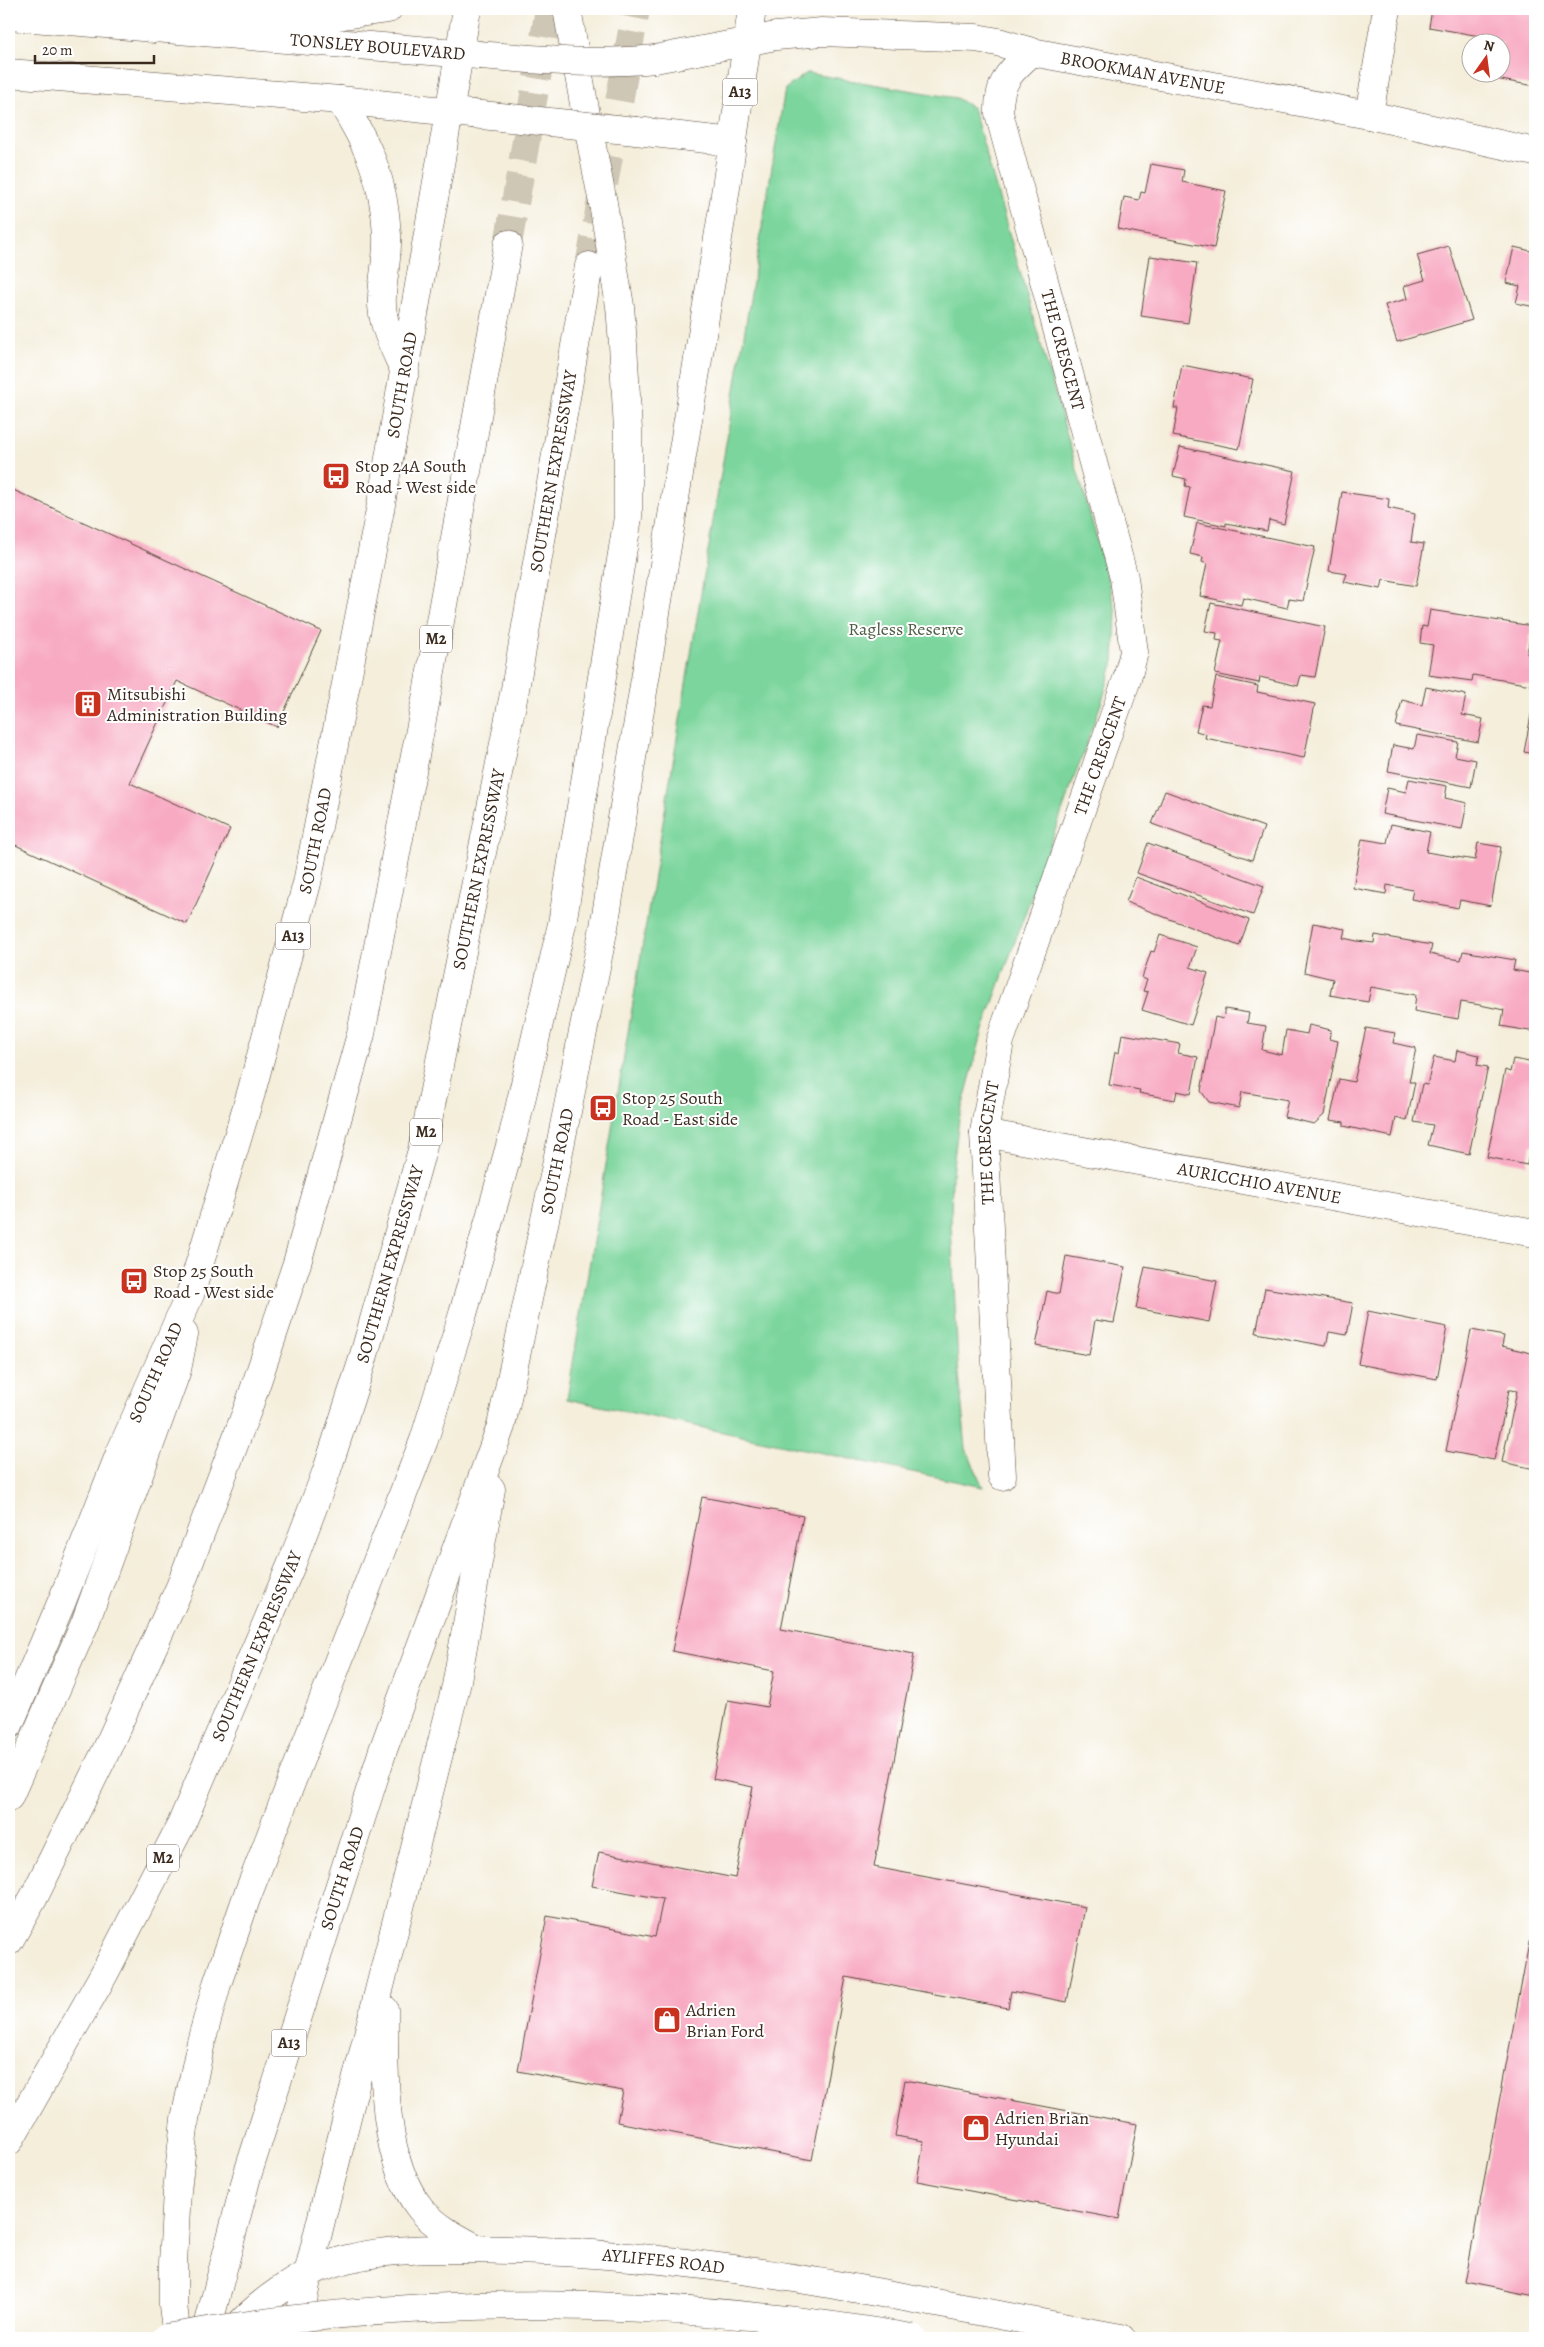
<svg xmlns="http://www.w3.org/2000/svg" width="1544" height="2347" font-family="Alegreya,serif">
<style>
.green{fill:#7bd59c;stroke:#5b805d}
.building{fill:#f8aac3}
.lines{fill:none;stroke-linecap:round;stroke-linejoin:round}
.highway-tunnel{stroke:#cfc7b5;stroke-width:28;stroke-dasharray:28 14;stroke-linecap:butt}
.minor-casing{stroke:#57473a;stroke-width:29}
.major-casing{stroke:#57473a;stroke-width:29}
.highway-casing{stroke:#57473a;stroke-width:29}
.minor{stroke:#fff;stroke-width:28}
.major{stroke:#fff;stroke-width:28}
.highway{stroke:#fff;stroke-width:28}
.minor-bridge-casing{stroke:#57473a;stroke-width:29;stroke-linecap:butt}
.highway-bridge-casing{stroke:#57473a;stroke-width:29;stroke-linecap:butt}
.minor-bridge{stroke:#fff;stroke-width:28}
.highway-bridge{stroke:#fff;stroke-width:28}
.labels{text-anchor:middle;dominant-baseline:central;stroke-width:4;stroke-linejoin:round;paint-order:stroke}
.shield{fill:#fff;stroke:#766a62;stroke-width:1}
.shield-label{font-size:16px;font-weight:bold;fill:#3b2a1e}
.street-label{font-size:18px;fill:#3b2a1e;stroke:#fff}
.poi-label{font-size:18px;fill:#3b2a1e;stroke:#fff;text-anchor:start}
.park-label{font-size:18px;fill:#4e5d44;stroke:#fff}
</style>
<rect width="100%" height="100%" fill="#fff"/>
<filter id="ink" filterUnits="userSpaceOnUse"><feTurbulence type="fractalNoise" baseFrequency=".02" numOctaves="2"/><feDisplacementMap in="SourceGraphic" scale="10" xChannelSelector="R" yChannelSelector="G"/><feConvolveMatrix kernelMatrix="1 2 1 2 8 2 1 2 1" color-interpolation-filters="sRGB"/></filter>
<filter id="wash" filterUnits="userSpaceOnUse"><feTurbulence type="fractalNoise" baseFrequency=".0096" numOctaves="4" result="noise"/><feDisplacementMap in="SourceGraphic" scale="20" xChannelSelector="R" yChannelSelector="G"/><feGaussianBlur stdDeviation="1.12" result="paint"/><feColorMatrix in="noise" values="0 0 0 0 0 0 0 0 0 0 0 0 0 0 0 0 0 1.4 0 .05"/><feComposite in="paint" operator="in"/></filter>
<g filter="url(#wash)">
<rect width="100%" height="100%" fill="#f4eedb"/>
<!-- green -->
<polygon class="green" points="807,73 956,98 973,108 1099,546 1116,612 1114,661 1103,698 983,1030 959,1119 952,1174 951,1226 958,1364 966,1449 983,1487 567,1399 785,89"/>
<g id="blocks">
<!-- building -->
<g class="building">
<polygon points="1432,9 1535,9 1535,86 1484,77 1485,72 1502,72 1502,42 1490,42 1491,38 1429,27"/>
<polygon points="1151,164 1184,170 1182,182 1226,191 1214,248 1118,229 1124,197 1139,200 1141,192 1145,193"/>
<polygon points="1449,246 1472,320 1397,342 1385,305 1407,299 1404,286 1425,280 1417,255"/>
<polygon points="1514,247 1535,252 1535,307 1516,303 1520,286 1506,283"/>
<polygon points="1150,256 1197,263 1188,323 1141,316"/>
<polygon points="1182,365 1253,379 1239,449 1173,436 1178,408 1174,408"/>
<polygon points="1180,447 1295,471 1284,524 1269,520 1267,531 1226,523 1226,526 1184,517 1190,487 1185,486 1186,479 1173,476"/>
<polygon points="9,488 321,631 277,727 177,681 130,783 230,829 187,924 9,842"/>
<polygon points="1342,492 1389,499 1388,508 1415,514 1411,542 1424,544 1416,586 1383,580 1381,589 1344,582 1347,574 1329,571"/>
<polygon points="1197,523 1315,547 1303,601 1289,599 1287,608 1243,598 1241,605 1200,596 1207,564 1202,562 1203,557 1190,554"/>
<polygon points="1211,603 1325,627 1315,677 1301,675 1298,686 1260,677 1259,683 1215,674 1222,641 1216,640 1217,633 1205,631"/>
<polygon points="1430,610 1532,626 1527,654 1535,655 1531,685 1473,675 1472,681 1428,675 1433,645 1420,643 1422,626 1427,627"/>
<polygon points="1216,677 1258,686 1257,692 1315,704 1304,758 1205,738 1206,734 1196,731 1202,705 1210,706"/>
<polygon points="1426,687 1466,695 1462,715 1483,719 1478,742 1396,726 1402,700 1422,705"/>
<polygon points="1533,705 1535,706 1535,754 1524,752"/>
<polygon points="1417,735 1458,742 1455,756 1476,760 1471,787 1388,771 1393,745 1414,749"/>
<polygon points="1409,779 1447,786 1445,798 1467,803 1462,829 1382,814 1387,788 1406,792"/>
<polygon points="1165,791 1264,827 1252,860 1152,824"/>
<polygon points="1391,824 1430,832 1426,852 1475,860 1478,843 1501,847 1491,906 1460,900 1458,908 1439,904 1411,899 1413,890 1387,885 1386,894 1353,888 1362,839 1387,843"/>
<polygon points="1148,843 1264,886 1253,915 1137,873"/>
<polygon points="1136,877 1249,920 1239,946 1126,902"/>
<polygon points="1313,923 1345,929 1343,938 1357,941 1374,943 1375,935 1432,945 1430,954 1447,958 1461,960 1463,951 1515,960 1513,970 1535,974 1535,1032 1501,1026 1504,1010 1480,1005 1461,1002 1458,1019 1414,1011 1416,995 1371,987 1368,1002 1330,995 1333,979 1304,972"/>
<polygon points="1160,935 1197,947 1190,967 1208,973 1191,1025 1142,1010 1148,992 1143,991 1147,980 1142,978 1151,951 1154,952"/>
<polygon points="1225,1009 1249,1013 1247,1023 1266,1026 1262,1050 1282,1055 1286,1030 1307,1034 1309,1025 1331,1030 1329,1039 1338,1041 1324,1115 1314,1124 1284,1117 1288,1100 1242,1092 1239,1108 1209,1102 1201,1091 1215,1017 1223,1019"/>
<polygon points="1366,1028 1395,1033 1393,1043 1416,1048 1409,1082 1415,1082 1407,1121 1396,1118 1392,1137 1344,1126 1344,1122 1330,1120 1339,1079 1354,1082"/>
<polygon points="1122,1034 1180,1044 1178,1053 1198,1057 1191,1094 1177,1091 1175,1100 1139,1093 1140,1090 1109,1085 1115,1052 1119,1053"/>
<polygon points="1457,1050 1479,1055 1477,1065 1488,1067 1469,1154 1428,1145 1433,1125 1414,1122 1422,1084 1427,1085 1434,1057 1455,1061"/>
<polygon points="1513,1059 1535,1063 1535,1146 1531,1145 1527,1165 1487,1157 1505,1070 1510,1072"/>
<polygon points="1066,1256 1125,1267 1114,1323 1095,1320 1089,1355 1036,1346 1047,1291 1059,1294"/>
<polygon points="1145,1267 1217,1281 1209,1322 1136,1308"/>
<polygon points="1265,1288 1353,1303 1347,1335 1329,1332 1326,1346 1256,1333"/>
<polygon points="1368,1311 1447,1327 1437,1379 1358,1364"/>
<polygon points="1471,1330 1504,1336 1502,1346 1535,1354 1535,1469 1502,1462 1517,1391 1512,1390 1509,1390 1494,1460 1446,1451"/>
<polygon points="702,1497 803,1516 781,1629 914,1654 874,1867 1085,1907 1067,2002 1011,1991 1008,2008 846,1977 812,2160 617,2122 623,2091 518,2071 547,1916 655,1937 663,1899 592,1886 599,1852 735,1878 753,1787 713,1779 728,1700 767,1707 774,1671 672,1651"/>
<polygon points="1534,1917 1535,1917 1535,2296 1465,2282"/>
<polygon points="905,2080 1137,2124 1119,2219 917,2181 924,2141 895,2136"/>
</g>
</g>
</g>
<g filter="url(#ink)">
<use href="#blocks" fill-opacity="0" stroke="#57473a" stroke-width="1"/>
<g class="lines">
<!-- highway-tunnel -->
<g class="highway-tunnel">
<polyline points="508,244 549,9"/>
<polyline points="589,266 636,9"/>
</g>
<defs>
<g id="minor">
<path id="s1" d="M9,16L479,55"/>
<path id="s2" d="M655,59L776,36L822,32L976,38L998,42L1032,52L1369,115L1535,152"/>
<polyline points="9,73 340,100 472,114"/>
<polyline points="1369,115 1387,9"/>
<polyline points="636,131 733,142"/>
<path id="s3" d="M984,1133L1535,1233"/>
<path id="s4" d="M1002,1476L984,1133L1000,1041L1127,679L1134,652L1124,578L999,113C998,82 1010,71 1032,52"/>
</g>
<g id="major">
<path id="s5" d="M228,2337C258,2302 302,2270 347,2259C400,2246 455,2249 509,2250C715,2254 919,2301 1121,2338"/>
</g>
<g id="highway">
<polyline points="567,9 588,126"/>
<polyline points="153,29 223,10 337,16 388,9"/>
<path d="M340,100C369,146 384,180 387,235C388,256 383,276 382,296C380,323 395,349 405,372"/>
<path id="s6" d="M9,1725L62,1601L120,1453L191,1292L251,1093L307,883L380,510L467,9"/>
<polyline points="9,1797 85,1623 177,1370 184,1334"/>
<polyline points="9,1941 34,1897 105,1753 180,1587 248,1408 297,1263 361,1034 426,699 508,244"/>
<path d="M384,2009C384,2068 381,2159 420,2208C435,2227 457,2238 478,2249"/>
<path id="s7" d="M9,2141L104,1974L181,1825L292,1563L327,1470L362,1362L422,1150L515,689L589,266"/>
<polyline points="177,2338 173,2305 173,2263 177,2191 185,2119 201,2042 217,1984 246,1899 424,1440 463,1314 513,1135 562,924 628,517 628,430 623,344 620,306 603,203"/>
<path id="s8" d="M205,2338L247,2176L383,1750L501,1426L550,1196L604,927L723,208L752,9"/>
<polyline points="296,2338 308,2274 326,2200 456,1686 491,1489"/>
</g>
</defs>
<!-- minor casing -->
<use href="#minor" class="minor-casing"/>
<!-- major casing -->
<use href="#major" class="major-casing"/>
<!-- highway casing -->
<use href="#highway" class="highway-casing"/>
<!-- minor -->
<use href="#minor" class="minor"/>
<!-- major -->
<use href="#major" class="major"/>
<!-- highway -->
<use href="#highway" class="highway"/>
<defs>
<g id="minor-bridge">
<path d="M479,55C538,60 596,65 655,59"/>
<polyline points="472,114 636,131"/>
</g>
<g id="highway-bridge">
<polyline points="588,126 603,203"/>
<path d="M166,2338C413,2294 664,2295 912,2338"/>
</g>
</defs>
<!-- minor-bridge casing -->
<use href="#minor-bridge" class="minor-bridge-casing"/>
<!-- highway-bridge casing -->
<use href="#highway-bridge" class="highway-bridge-casing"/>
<!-- minor-bridge -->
<use href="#minor-bridge" class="minor-bridge"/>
<!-- highway-bridge -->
<use href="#highway-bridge" class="highway-bridge"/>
</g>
</g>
<!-- icons -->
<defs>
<symbol id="bus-square" viewBox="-11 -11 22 22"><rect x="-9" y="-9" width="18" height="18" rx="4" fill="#c8321e" stroke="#fff"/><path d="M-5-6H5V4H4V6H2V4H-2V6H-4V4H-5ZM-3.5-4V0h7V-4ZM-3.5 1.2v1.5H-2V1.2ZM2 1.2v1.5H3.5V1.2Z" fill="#fff"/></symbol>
<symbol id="building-square" viewBox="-11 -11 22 22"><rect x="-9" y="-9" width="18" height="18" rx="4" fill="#c8321e" stroke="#fff"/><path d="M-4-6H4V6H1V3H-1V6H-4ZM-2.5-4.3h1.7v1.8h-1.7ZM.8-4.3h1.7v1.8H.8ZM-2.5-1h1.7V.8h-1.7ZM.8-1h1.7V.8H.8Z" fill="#fff"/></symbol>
<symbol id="shop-square" viewBox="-11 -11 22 22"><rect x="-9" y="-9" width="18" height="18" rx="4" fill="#c8321e" stroke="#fff"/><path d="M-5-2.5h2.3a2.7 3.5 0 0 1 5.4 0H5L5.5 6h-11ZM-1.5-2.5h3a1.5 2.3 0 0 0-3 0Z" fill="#fff"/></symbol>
</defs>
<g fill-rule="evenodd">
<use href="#bus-square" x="320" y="460" width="32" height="32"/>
<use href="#building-square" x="72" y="688" width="32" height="32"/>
<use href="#bus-square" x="587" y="1092" width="32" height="32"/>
<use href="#bus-square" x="118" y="1265" width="32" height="32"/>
<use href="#shop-square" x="651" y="2004" width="32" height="32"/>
<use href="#shop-square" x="960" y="2112" width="32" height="32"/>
</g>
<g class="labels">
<!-- shield labels -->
<g class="shield">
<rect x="722.5" y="78.5" width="35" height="27" rx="4"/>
<rect x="420" y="625.5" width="32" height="27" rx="4"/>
<rect x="275.5" y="922.5" width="35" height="27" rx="4"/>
<rect x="410" y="1118.5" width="32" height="27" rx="4"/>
<rect x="147" y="1844.5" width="32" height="27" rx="4"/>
<rect x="271.5" y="2029.5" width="35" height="27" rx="4"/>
</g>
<g class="shield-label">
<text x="740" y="92">A13</text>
<text x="436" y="639">M2</text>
<text x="293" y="936">A13</text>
<text x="426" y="1132">M2</text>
<text x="163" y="1858">M2</text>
<text x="289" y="2043">A13</text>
</g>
<!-- street labels -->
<g class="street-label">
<text stroke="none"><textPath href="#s1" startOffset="370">TONSLEY BOULEVARD</textPath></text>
<text stroke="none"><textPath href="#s2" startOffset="494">BROOKMAN AVENUE</textPath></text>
<text transform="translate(1063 350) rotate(75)">THE CRESCENT</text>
<text stroke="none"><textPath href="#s6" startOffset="1402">SOUTH ROAD</textPath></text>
<text stroke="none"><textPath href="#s7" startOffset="1769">SOUTHERN EXPRESSWAY</textPath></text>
<text stroke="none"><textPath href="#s4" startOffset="739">THE CRESCENT</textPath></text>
<text stroke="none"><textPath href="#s6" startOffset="938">SOUTH ROAD</textPath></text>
<text stroke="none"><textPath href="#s7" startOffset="1364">SOUTHERN EXPRESSWAY</textPath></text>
<text stroke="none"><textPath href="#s4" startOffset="334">THE CRESCENT</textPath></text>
<text stroke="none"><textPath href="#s8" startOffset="1230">SOUTH ROAD</textPath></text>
<text stroke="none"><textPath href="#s3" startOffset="280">AURICCHIO AVENUE</textPath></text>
<text stroke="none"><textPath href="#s7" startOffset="959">SOUTHERN EXPRESSWAY</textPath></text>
<text stroke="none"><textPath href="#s6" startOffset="382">SOUTH ROAD</textPath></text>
<text stroke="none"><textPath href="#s7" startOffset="554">SOUTHERN EXPRESSWAY</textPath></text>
<text stroke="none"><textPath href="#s8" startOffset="480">SOUTH ROAD</textPath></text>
<text stroke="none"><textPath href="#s5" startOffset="462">AYLIFFES ROAD</textPath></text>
</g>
<!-- poi labels -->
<g class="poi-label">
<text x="355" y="466">Stop 24A South<tspan x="355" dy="21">Road - West side</tspan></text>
<text x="107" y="694">Mitsubishi<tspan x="107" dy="21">Administration Building</tspan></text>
<text x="622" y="1098">Stop 25 South<tspan x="622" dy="21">Road - East side</tspan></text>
<text x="153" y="1271">Stop 25 South<tspan x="153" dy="21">Road - West side</tspan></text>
<text x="686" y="2010">Adrien<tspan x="686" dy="21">Brian Ford</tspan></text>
<text x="995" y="2118">Adrien Brian<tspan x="995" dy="21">Hyundai</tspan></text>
</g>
<!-- park labels -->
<g class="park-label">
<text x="906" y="629">Ragless Reserve</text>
</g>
</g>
<!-- margin -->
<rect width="1544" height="2347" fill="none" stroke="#fff" stroke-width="30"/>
<!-- north arrow -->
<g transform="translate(1486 58) rotate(14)"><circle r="24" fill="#ffffff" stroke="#b1aaa5"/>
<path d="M0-4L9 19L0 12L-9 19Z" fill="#c8321e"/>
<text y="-8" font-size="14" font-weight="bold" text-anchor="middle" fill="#3b2a1e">N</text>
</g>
<!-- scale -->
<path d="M35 55v8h119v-8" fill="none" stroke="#3b2a1e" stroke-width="2.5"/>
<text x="42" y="55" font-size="15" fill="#3b2a1e" stroke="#ffffff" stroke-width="4" paint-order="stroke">20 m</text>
</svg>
